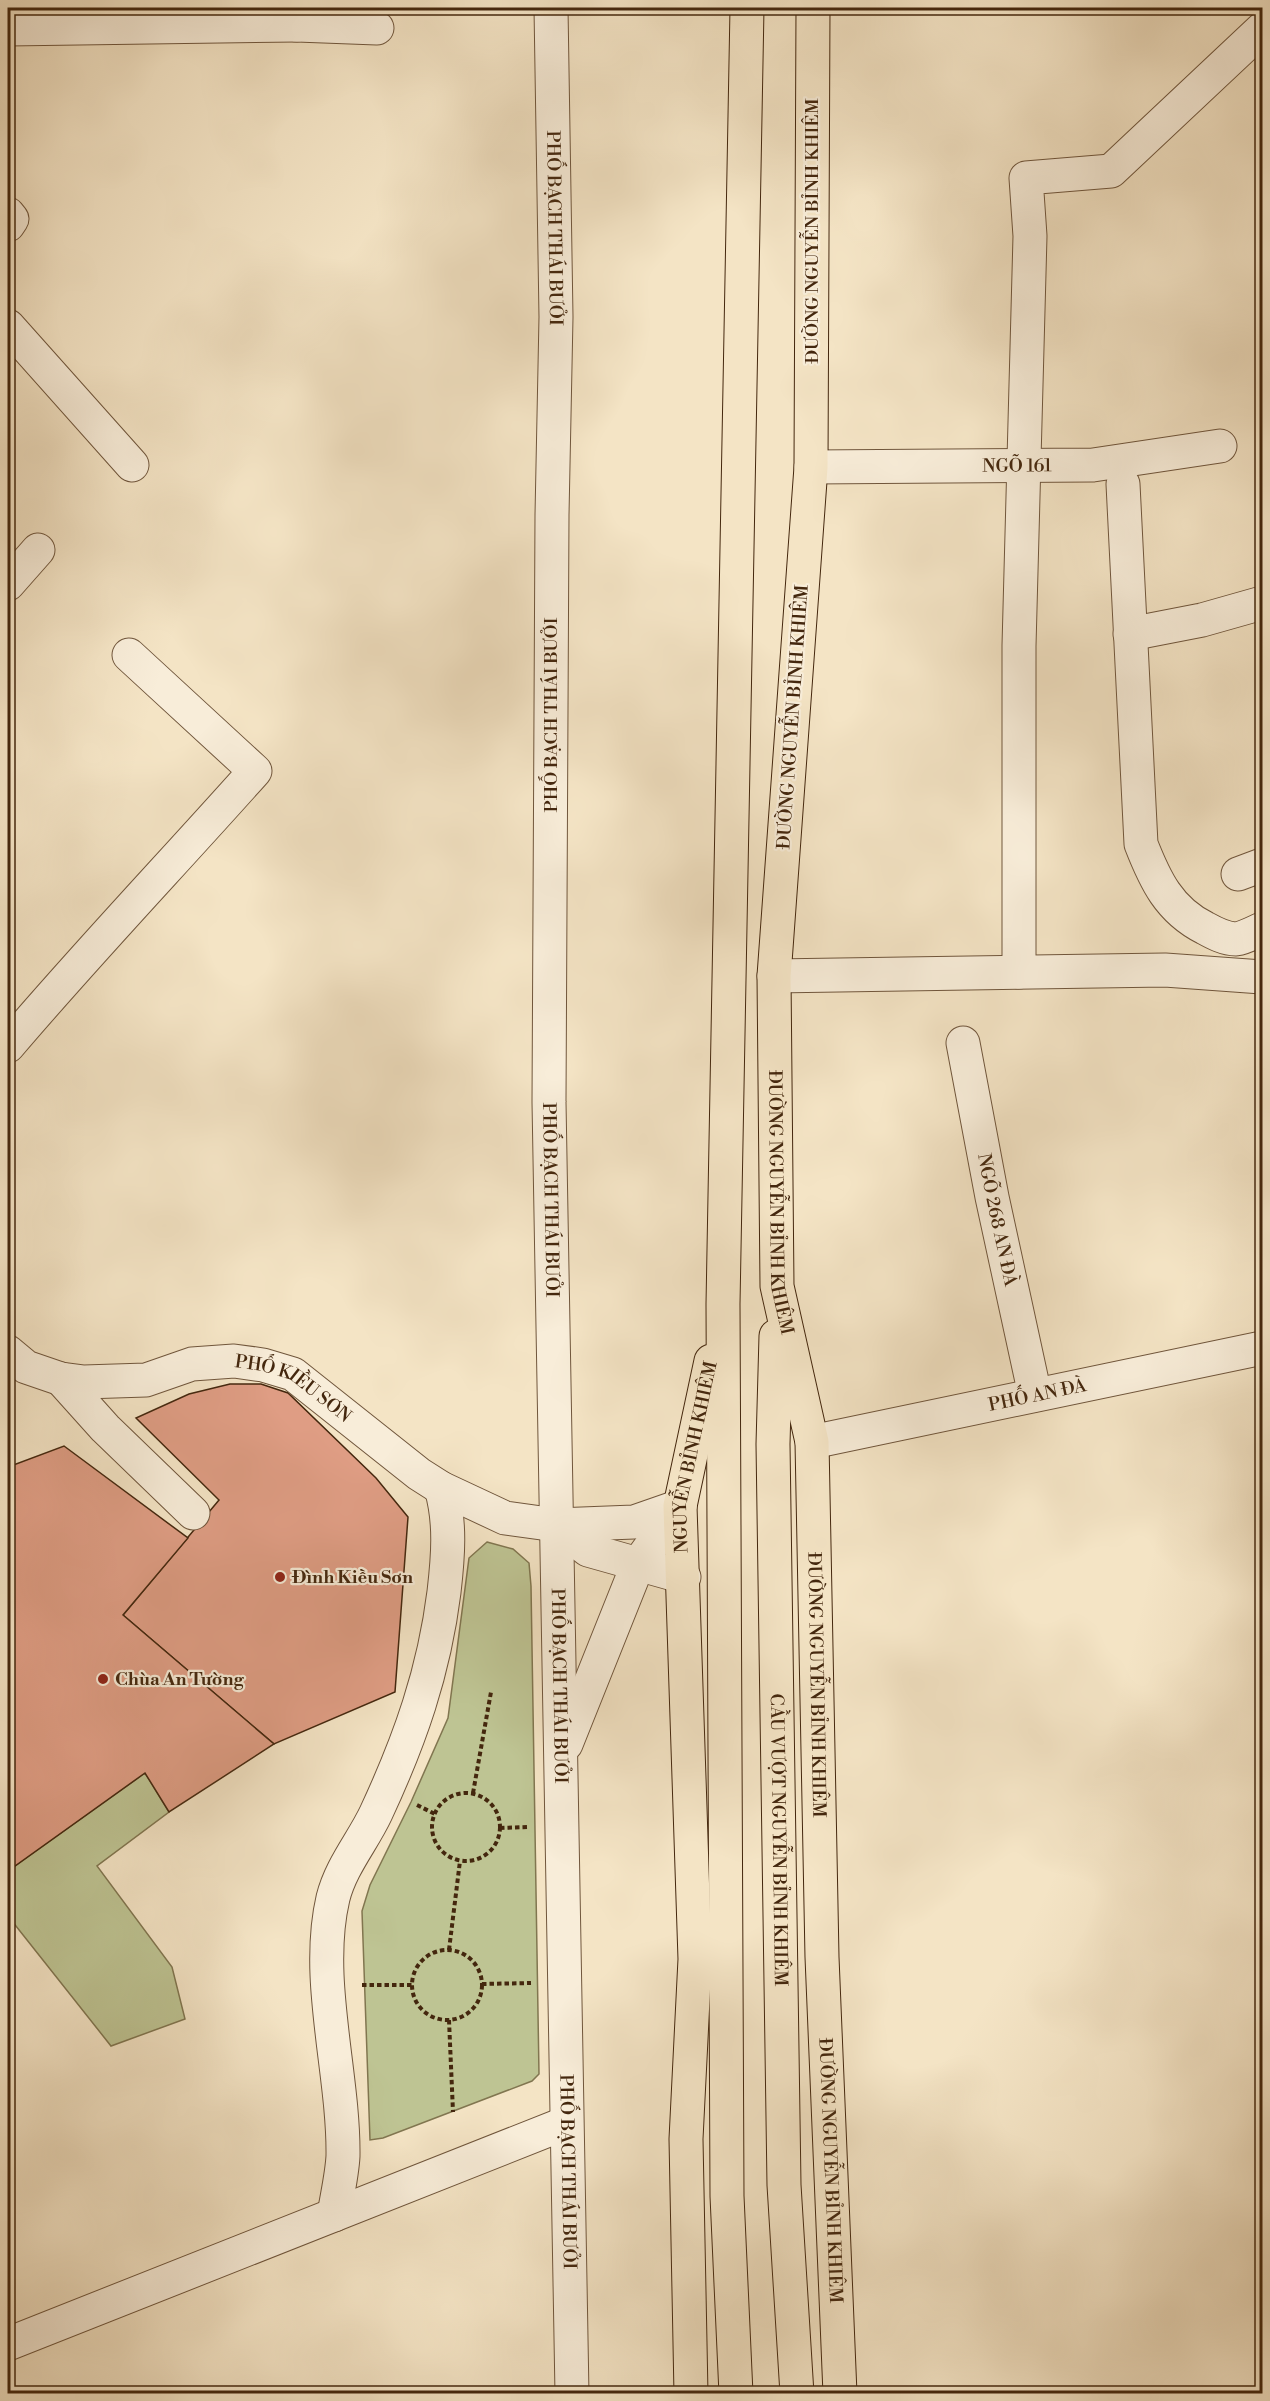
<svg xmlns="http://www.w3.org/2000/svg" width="1270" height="2401" font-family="'Libre Bodoni',serif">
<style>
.green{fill:#bec493;stroke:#817650;stroke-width:1.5}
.building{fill:#df9d84;stroke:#44270e;stroke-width:1.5}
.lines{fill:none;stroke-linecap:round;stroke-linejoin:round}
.minor-casing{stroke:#70563c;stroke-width:35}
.highway-casing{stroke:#44270e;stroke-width:35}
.path{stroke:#44270e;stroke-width:4;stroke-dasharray:4.5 3;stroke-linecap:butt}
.minor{stroke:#f8edd9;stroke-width:33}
.highway{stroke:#f4e4c5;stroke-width:33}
.poi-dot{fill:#8f2418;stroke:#f8edd9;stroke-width:2}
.labels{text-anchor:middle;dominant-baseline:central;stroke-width:4.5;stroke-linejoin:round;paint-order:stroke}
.street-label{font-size:18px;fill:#44270e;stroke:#f8edd9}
.poi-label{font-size:18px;font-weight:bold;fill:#44270e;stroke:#f8edd9;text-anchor:start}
</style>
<rect width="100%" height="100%" fill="#f4e4c5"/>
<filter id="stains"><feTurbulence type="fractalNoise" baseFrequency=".00333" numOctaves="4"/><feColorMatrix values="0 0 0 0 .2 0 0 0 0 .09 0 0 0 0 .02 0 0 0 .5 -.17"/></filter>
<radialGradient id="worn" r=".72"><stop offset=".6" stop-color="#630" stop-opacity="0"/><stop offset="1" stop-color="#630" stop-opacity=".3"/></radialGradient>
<!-- green -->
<g class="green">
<polygon points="487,1542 513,1549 529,1563 531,1586 539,2074 532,2081 383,2138 370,2140 362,1911 370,1885 411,1802 448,1718 469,1558"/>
<polygon points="145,1773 169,1812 97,1866 172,1967 185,2019 111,2046 8,1916 8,1871"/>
</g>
<!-- building -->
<g class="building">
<polygon points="230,1384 261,1384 288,1393 376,1478 408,1517 395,1692 274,1744 123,1615 219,1500 136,1418 189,1394"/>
<polygon points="64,1446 188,1538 123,1615 274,1744 169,1812 145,1773 8,1871 8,1467"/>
</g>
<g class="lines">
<defs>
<g id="minor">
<polyline points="297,8 297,25 377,28"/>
<path id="s1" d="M551,8L556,317L552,515L549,1102L572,2394"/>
<polyline points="8,29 297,25"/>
<polyline points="8,214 12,219 8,225"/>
<polyline points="8,326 132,465"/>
<path id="s2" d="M811,467L1093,465L1220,446"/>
<path d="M1123,484L1141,844C1155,880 1169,910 1205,928C1214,933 1225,939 1236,939C1244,938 1255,932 1262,929"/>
<polyline points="8,584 38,550"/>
<polyline points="1130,634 1202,620 1262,603"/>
<polyline points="1238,874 1262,865"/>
<polyline points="1019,972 1019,646 1030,236 1026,178 1111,171 1262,29"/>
<polyline points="774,976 1165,970 1262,977"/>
<path id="s3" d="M963,1043L992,1197L1035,1395"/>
<path d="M8,1046C88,952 173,863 255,771L129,655"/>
<path id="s4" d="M8,1352L26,1367L61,1379L84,1382L146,1380L192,1364L234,1361L263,1365L293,1374L419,1474L441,1488L505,1518L556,1525L634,1522L680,1506"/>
<polyline points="61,1379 105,1428 193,1513"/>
<path id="s5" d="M812,1442L1262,1348"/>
<polyline points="556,1525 588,1550 684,1577"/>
<polyline points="566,1744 638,1564 680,1506"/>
<path d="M334,2215C337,2196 342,2175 343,2156C344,2073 314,1979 333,1898C341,1866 363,1841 376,1813C410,1740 434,1672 444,1592C448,1557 451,1522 441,1488"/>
<polyline points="8,2344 566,2123"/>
</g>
<g id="highway">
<path id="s6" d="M813,8L811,467L774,976L777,1286L812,1442L822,1957L840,2394"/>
<path id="s7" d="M776,1336L773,1444L784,2185L797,2394"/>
<path id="s8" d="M691,2394L686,2139L695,1959L680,1506L711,1361"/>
<polyline points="736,2394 727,2196 723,1304 747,8"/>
</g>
</defs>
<!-- minor casing -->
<use href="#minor" class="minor-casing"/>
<!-- highway casing -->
<use href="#highway" class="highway-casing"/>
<!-- path -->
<g class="path">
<polyline points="473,1793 491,1692"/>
<circle cx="466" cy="1827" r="34"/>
<polyline points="417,1805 435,1814"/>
<polyline points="500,1828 527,1827"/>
<polyline points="449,1950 460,1861"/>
<circle cx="447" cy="1985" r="35"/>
<polyline points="482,1984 531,1983"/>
<polyline points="362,1985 412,1985"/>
<polyline points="449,2020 453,2112"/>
</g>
<!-- minor -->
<use href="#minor" class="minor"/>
<!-- highway -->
<use href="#highway" class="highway"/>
</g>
<!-- markers -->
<g class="poi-dot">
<circle cx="280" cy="1577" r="6"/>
<circle cx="103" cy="1679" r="6"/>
</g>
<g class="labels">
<!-- street labels -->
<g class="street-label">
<text stroke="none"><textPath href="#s1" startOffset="220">PHỐ BẠCH THÁI BƯỞI</textPath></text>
<text transform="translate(812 231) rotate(-90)">ĐƯỜNG NGUYỄN BỈNH KHIÊM</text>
<text stroke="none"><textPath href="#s2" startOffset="206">NGÕ 161</textPath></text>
<text transform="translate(551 715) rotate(-90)">PHỐ BẠCH THÁI BƯỞI</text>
<text transform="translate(793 717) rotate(-86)">ĐƯỜNG NGUYỄN BỈNH KHIÊM</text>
<text stroke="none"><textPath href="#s1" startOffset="1192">PHỐ BẠCH THÁI BƯỞI</textPath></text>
<text stroke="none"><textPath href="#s6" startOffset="1196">ĐƯỜNG NGUYỄN BỈNH KHIÊM</textPath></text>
<text stroke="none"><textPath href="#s3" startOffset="180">NGÕ 268 AN ĐÀ</textPath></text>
<text stroke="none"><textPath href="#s4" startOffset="303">PHỐ KIỀU SƠN</textPath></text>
<text stroke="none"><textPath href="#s5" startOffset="230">PHỐ AN ĐÀ</textPath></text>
<text stroke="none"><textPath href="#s8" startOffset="939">NGUYỄN BỈNH KHIÊM</textPath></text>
<text stroke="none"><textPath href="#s6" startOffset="1682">ĐƯỜNG NGUYỄN BỈNH KHIÊM</textPath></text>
<text stroke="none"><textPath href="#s1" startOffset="1678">PHỐ BẠCH THÁI BƯỞI</textPath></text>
<text stroke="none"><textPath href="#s7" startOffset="504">CẦU VƯỢT NGUYỄN BỈNH KHIÊM</textPath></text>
<text stroke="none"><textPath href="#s6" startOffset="2168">ĐƯỜNG NGUYỄN BỈNH KHIÊM</textPath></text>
<text stroke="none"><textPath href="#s1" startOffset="2164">PHỐ BẠCH THÁI BƯỞI</textPath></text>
</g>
<!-- poi labels -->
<g class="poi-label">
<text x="292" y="1577">Đình Kiều Sơn</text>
<text x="115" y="1679">Chùa An Tường</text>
</g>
</g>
<!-- margin -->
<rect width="1270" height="2401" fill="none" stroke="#f4e4c5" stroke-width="30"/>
<rect x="9" y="9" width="1252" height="2383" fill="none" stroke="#44270e" stroke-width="3"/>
<rect x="15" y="15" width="1240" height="2371" fill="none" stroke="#44270e" stroke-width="1.5"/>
<rect width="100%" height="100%" filter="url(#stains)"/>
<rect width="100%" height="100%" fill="url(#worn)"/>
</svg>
